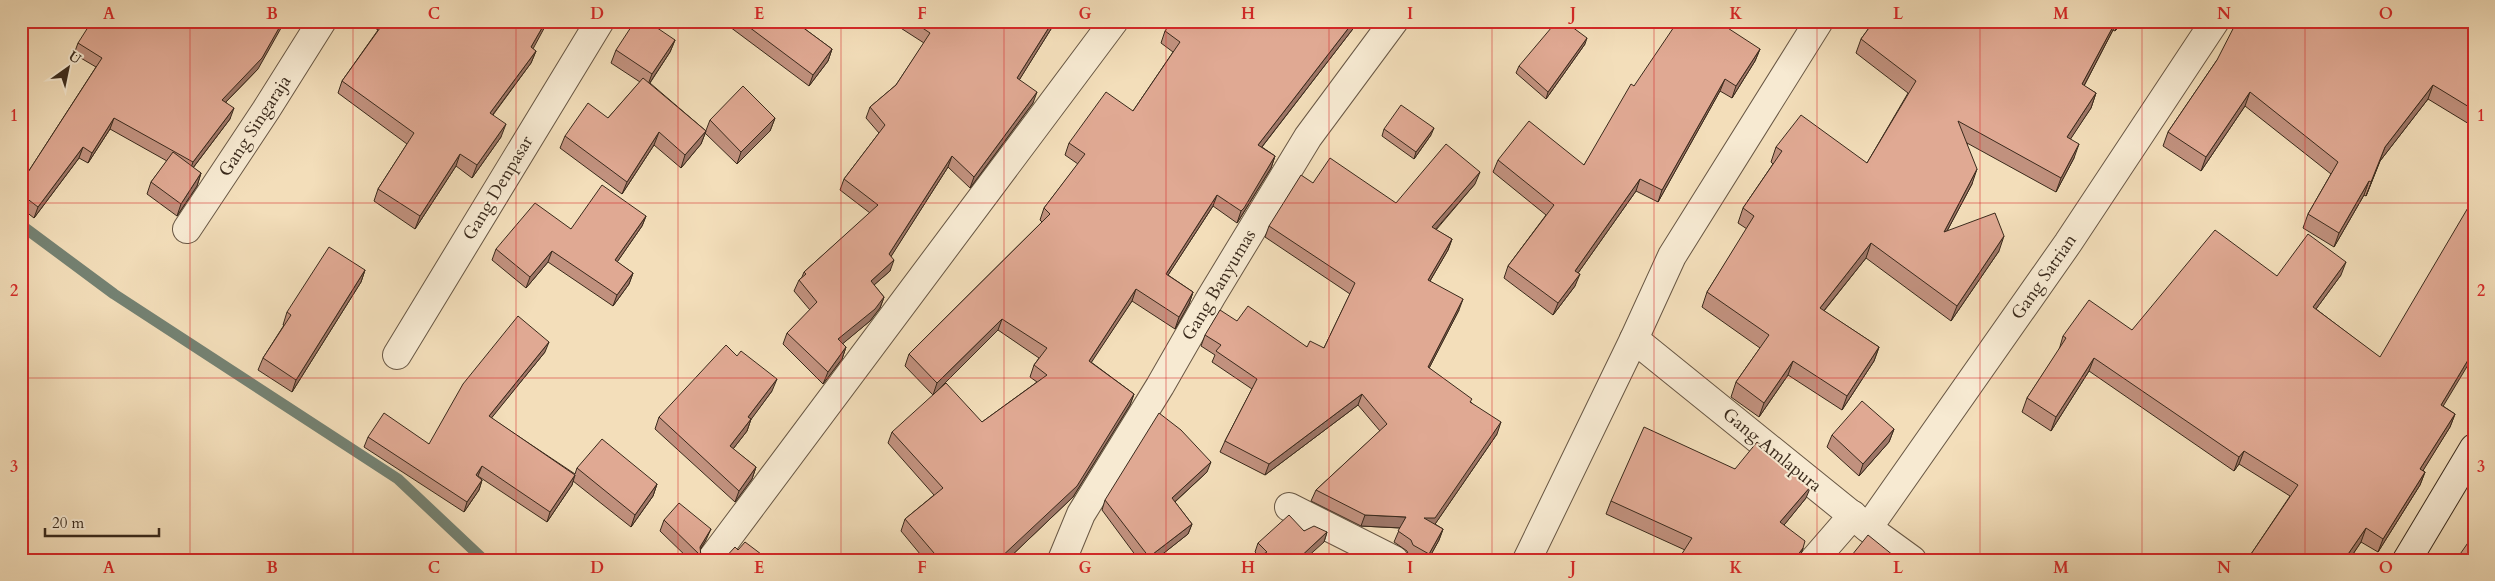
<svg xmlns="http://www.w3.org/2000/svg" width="2495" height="581" font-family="Cardo,serif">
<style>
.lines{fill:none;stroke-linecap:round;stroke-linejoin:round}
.stream{stroke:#748273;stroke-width:11}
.street-casing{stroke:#685744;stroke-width:30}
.secondary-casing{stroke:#3a2a1c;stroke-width:30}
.street{stroke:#f7ead2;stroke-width:28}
.secondary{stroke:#f7ead2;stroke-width:28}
.wall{fill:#c1917e;stroke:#3a2a1c}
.shaded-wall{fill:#9d7667;stroke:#3a2a1c}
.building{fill:#e0a993;stroke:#3a2a1c}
.grid{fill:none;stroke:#d62828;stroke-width:1;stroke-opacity:0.55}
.labels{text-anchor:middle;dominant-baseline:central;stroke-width:4;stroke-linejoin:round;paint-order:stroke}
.street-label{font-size:18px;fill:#3a2a1c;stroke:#f7ead2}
.neatline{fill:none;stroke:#d62828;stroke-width:2}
.grid-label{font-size:16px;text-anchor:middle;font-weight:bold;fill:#d62828}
</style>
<rect width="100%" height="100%" fill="#f3deba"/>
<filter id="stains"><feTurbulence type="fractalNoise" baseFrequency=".004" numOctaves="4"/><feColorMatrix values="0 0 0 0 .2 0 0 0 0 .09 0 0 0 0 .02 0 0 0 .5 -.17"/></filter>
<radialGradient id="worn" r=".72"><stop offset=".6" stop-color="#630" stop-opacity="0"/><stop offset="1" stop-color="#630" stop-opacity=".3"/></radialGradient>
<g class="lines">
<!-- stream -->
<polyline class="stream" points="21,225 114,294 398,479 484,560"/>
<defs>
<g id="street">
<polyline points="187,229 266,110 322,21"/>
<polyline points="1634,339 1868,528 1912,560"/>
<polyline points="397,355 600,21"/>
<polyline points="1289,507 1394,560"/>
<polyline points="1868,528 2068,243 2215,21"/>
<polyline points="711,560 1114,21"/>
<polyline points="1062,560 1081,514 1160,386 1211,297 1308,137 1394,21"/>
<polyline points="1527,560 1634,339 1672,256 1819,21"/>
<polyline points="1814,560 1853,515"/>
</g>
<polyline id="secondary" points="2407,560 2474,448"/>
</defs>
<!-- street casing -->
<use href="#street" class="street-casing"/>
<!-- secondary casing -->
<use href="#secondary" class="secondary-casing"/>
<!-- street -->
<use href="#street" class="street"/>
<!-- secondary -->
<use href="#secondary" class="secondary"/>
</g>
<!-- wall -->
<g class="wall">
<polygon points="365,21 481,21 490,28 536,51 531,63 493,115 501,137 472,178 456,166 415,229 374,201 378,189 407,144 338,93 342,81 378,30"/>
<polygon points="722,21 794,21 832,49 828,61 809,86"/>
<polygon points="897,21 1056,21 1019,80 1033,103 970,188 948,167 891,256 890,271 874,285 884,297 880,308 870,321 842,344 846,347 842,359 823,384 783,344 787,333 810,310 794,291 799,280 802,277 804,272 870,213 840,190 844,179 879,133 866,118 870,107 896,85 924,43 896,25"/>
<polygon points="1082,21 1094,21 1090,27"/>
<polygon points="1359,21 1262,147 1275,156 1271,168 1239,220 1237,223 1213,206 1168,275 1193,292 1189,304 1175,329 1132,301 1091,362 1134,394 1130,405 1073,497 1007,560 925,560 901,531 905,519 934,495 888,443 892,432 982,422 1037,382 1030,377 1034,365 1039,358 998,330 933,395 905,366 909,354 1042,222 1040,220 1044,208 1078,164 1065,155 1069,143 1133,111 1173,52 1161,43 1165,31"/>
<polygon points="1874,21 2124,21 2115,31 2113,30 2084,86 2096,93 2091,108 2070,139 2074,158 2056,192 1967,143 1972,184 1947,231 1999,251 1951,321 1866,258 1824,311 1879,347 1874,361 1842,410 1788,375 1759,417 1731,397 1736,382 1760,348 1702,307 1707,292 1747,229 1738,223 1743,208 1773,164 1771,162 1776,147 1867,163 1908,93 1856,53 1861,39"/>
<polygon points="2474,32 2474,127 2428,99 2380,161 2366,196 2364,195 2334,247 2303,228 2308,214 2331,174 2245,106 2201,171 2163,146 2168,132 2217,60"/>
<polygon points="675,40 670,52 650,83 706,131 701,144 681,168 654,145 622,194 560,148 565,136 608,118 640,82 611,63 616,50"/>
<polygon points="78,43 258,69 226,102 230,119 193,168 201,173 197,186 177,216 147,194 151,182 167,161 110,129 88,163 79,158 34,218 21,208 21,183 96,67 74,54"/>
<polygon points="1585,44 1546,99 1516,73 1519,66"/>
<polygon points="1760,49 1755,61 1732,98 1720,91 1658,202 1636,191 1578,273 1575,286 1553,315 1504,278 1508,266 1546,215 1493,172 1498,160 1584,165 1634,86"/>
<polygon points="775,118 770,131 737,164 705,133 710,120"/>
<polygon points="1384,129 1431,135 1414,159 1382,136"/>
<polygon points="1313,183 1396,203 1475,184 1436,230 1452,239 1448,250 1430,281 1459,310 1429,368 1471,402 1497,434 1435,524 1443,529 1439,540 1428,560 1415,560 1409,556 1407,551 1394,542 1400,528 1361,526 1311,501 1316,490 1380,431 1358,405 1265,475 1220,452 1225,441 1252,389 1212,362 1215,355 1201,346 1205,335 1237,321 1307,347 1324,348 1350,294 1265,237 1269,226"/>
<polygon points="646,216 642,226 617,262 633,273 629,284 613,306 548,262 526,288 492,260 496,249 571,229"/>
<polygon points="365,270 361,282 292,392 258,370 263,358 284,325 283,325 287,312"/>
<polygon points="2341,275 2316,309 2443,406 2455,414 2450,427 2423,470 2425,472 2420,485 2378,552 2361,542 2349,560 2247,560 2290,496 2239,464 2234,471 2089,371 2051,431 2022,412 2027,398 2059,350 2063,336 2132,330 2277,276"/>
<polygon points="545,352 491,418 575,474 577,468 657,484 653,496 631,527 573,481 572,485 547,522 478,476 478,477 482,480 479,490 464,512 364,447 368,437 429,444"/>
<polygon points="772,391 751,419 747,431 733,449 756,467 752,479 735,502 655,429 659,417"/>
<polygon points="1894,429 1889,442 1859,476 1827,447 1832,435"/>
<polygon points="1735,469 1806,498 1784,525 1803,548 1799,560 1678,560 1685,550 1606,514 1611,501"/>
<polygon points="1207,472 1175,502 1192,524 1188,534 1155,560 1139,560 1102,510 1105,500"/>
<polygon points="664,520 706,540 700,550 701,556 700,560 690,560 660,531"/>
<polygon points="1304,531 1327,532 1324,542 1259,556 1255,552 1258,543"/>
</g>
<!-- shaded-wall -->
<g class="shaded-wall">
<polygon points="283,21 285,21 258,69 218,110 222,100"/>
<polygon points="546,21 548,21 527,60 531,47"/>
<polygon points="1053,21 1056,21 1013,90 1017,78"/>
<polygon points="1354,21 1359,21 1254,157 1258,145"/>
<polygon points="2116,21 2117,21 2113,30 2077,99 2082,84"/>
<polygon points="2119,21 2124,21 2115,31"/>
<polygon points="1587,38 1585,44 1546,99 1548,92"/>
<polygon points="675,40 670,52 647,87 652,74"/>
<polygon points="832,49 828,61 809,86 813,75"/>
<polygon points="1760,49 1755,61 1732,98 1736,86"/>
<polygon points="536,51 531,63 485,125 490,113"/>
<polygon points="1725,79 1720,91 1658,202 1662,190"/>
<polygon points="2433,85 2428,99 2380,161 2366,196 2385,147"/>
<polygon points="1037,92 1033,103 970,188 974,177"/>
<polygon points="2250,92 2245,106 2201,171 2206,157"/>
<polygon points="2096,93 2091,108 2062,152 2067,137"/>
<polygon points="234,108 230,119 189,173 193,162"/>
<polygon points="114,118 110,129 88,163 92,153"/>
<polygon points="775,118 770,131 737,164 741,152"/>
<polygon points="506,124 501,137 472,178 477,165"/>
<polygon points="1434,128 1431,135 1414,159 1416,152"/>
<polygon points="706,131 701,144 681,168 685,155"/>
<polygon points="659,132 654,145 622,194 627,182"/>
<polygon points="2079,144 2074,158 2056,192 2061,178"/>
<polygon points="83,147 79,158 34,218 38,207"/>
<polygon points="460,154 456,166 415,229 420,216"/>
<polygon points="952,156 948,167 885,266 889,254"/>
<polygon points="1275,156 1271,168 1237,223 1241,211"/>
<polygon points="1977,169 1972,184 1939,246 1944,232"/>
<polygon points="1480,172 1475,184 1428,238 1432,227"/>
<polygon points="201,173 197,186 177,216 181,204"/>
<polygon points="1640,179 1636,191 1571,283 1575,271"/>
<polygon points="2369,181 2364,195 2334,247 2339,233"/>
<polygon points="1217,195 1213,206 1161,286 1166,274"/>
<polygon points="646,216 642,226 611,271 615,260"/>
<polygon points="2004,236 1999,251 1951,321 1957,306"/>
<polygon points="1452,239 1448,250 1424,291 1428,280"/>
<polygon points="1871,243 1866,258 1814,323 1820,308"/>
<polygon points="552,251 548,262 526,288 530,277"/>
<polygon points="894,260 890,271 866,292 871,281"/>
<polygon points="2346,262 2341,275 2308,320 2313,307"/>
<polygon points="365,270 361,282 292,392 296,380"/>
<polygon points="633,273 629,284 613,306 617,295"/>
<polygon points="1580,274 1575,286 1553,315 1558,303"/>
<polygon points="1136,289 1132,301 1085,372 1089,361"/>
<polygon points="1193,292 1189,304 1175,329 1179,317"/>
<polygon points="884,297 880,308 870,321 834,351 838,339"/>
<polygon points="1463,299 1459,310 1424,378 1428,367"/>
<polygon points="1002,319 998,330 933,395 937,383"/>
<polygon points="549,342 545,352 485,426 489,416"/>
<polygon points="846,347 842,359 823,384 828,372"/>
<polygon points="1879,347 1874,361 1842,410 1847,396"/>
<polygon points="2474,350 2474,355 2436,418 2441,405"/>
<polygon points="2094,358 2089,371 2051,431 2056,417"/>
<polygon points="1793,361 1788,375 1759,417 1764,403"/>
<polygon points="777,379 772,391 744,429 748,417"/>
<polygon points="1134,394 1130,405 1073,497 1007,560 998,560"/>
<polygon points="1362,394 1358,405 1265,475 1269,464"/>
<polygon points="2455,414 2450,427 2416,482 2420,469"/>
<polygon points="751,419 747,431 726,458 730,446"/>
<polygon points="1501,422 1497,434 1431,530 1424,518"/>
<polygon points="1894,429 1889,442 1859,476 1863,464"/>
<polygon points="2244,451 2239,464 2234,471 2239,457"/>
<polygon points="1211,462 1207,472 1168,508 1172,498"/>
<polygon points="482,466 478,476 472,485 476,475"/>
<polygon points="756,467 752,479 735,502 739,491"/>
<polygon points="2425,472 2420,485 2378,552 2383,539"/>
<polygon points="575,475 572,485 547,522 550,512"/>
<polygon points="482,480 479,490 464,512 467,502"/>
<polygon points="657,484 653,496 631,527 635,515"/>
<polygon points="1811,486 1806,498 1776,535 1780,522"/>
<polygon points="1365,515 1406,517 1402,528 1361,526"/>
<polygon points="1192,524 1188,534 1155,560 1148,560 1149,557"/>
<polygon points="2366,528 2361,542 2349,560 2344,560"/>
<polygon points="711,529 706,540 698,553 700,547"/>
<polygon points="1443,529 1439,540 1428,560 1427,560 1429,554"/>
<polygon points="1327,532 1324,542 1304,560 1297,560"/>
<polygon points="1803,548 1799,560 1794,560"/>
</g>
<!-- building -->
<g class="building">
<polygon points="92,21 283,21 262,58 222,100 234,108 193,162 114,118 92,153 83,147 38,207 21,194 21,183 102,58 78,43"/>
<polygon points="385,21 481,21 490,28 494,21 546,21 531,47 536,51 490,113 506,124 477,165 460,154 420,216 378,189 414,133 342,81"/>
<polygon points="635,21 647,21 675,40 652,74 616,50"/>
<polygon points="741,21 794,21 832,49 813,75"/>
<polygon points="912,21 1053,21 1017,78 1037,92 974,177 952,156 889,254 894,260 871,281 884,297 875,309 838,339 846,347 828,372 787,333 817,302 799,280 806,274 804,272 878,205 844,179 885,125 870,107 896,85 930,33"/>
<polygon points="1172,21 1354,21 1258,145 1275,156 1244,208 1241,211 1217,195 1166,274 1193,292 1179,317 1136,289 1089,361 1134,394 1077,486 998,560 940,560 905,519 943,488 892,432 946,383 982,422 1047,375 1034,365 1047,348 1002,319 937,383 909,354 1050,214 1044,208 1085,154 1069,143 1106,92 1133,111 1180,42 1165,31"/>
<polygon points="1557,21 1564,21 1587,38 1548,92 1519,66"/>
<polygon points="1678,21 1717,21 1760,49 1736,86 1725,79 1662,190 1640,179 1575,271 1580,274 1558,303 1508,266 1554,205 1498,160 1529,121 1584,165 1631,84 1634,86"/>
<polygon points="1874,21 2116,21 2082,84 2096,93 2067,137 2079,144 2061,178 1958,121 1977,169 1944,232 1995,213 2004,236 1957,306 1871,243 1820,308 1879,347 1847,396 1793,361 1764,403 1736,382 1769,335 1707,292 1754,216 1743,208 1782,151 1776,147 1801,115 1867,163 1916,81 1861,39"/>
<polygon points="2237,21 2457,21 2474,32 2474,110 2433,85 2385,147 2371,182 2369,181 2339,233 2308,214 2338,162 2250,92 2206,157 2168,132 2217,60"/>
<polygon points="643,78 706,131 685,155 659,132 627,182 565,136 588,103 608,118"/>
<polygon points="743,86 775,118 741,152 710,120"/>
<polygon points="1401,105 1434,128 1416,152 1384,129"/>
<polygon points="1446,144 1480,172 1432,227 1452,239 1428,280 1463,299 1428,367 1472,399 1470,402 1501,422 1435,518 1424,518 1443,529 1429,554 1413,545 1411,540 1398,531 1406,517 1365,515 1316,490 1387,424 1362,394 1269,464 1225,441 1257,379 1216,351 1221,345 1205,335 1220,310 1237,321 1248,306 1307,347 1310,341 1324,348 1355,283 1269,226 1301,175 1313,183 1330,158 1396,203"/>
<polygon points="173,152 201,173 181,204 151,182"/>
<polygon points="602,185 646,216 615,260 633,273 617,295 552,251 530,277 496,249 535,203 571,229"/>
<polygon points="2474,200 2474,350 2441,405 2455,414 2420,469 2425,472 2383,539 2366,528 2344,560 2247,560 2298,485 2244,451 2239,457 2094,358 2056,417 2027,398 2066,338 2063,336 2089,300 2132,330 2215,230 2277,276 2308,234 2346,262 2313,307 2380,357 2469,206"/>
<polygon points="329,247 365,270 296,380 263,358 291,315 287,312"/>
<polygon points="518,316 549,342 489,416 575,475 550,512 482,466 476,475 482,480 467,502 368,437 384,413 429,444 463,384"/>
<polygon points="726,345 737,356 741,351 777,379 748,417 751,419 730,446 756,467 739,491 659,417"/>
<polygon points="1862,401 1894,429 1863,464 1832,435"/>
<polygon points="1159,413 1181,430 1211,462 1172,498 1192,524 1149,557 1105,500"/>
<polygon points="1644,427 1735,469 1757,442 1811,486 1780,522 1805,541 1803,548 1794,560 1742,560 1737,556 1735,560 1678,560 1692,538 1611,501"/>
<polygon points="602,439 657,484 635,515 577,468"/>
<polygon points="679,503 711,529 700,547 701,556 664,520"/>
<polygon points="1289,515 1304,531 1314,526 1327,532 1297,560 1253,560 1267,552 1258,543"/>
<polygon points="2474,534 2474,560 2456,560"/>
<polygon points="1868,535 1899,560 1848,560"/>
<polygon points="745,542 769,560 723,560 735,547 738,550"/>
</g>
<!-- grid -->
<path class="grid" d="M190,21V560M353,21V560M516,21V560M678,21V560M841,21V560M1004,21V560M1166,21V560M1329,21V560M1492,21V560M1654,21V560M1817,21V560M1980,21V560M2142,21V560M2305,21V560M21,203H2474M21,378H2474"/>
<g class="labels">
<!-- street labels -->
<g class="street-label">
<text transform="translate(255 126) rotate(-57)">Gang Singaraja</text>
<text transform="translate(498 188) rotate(-59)">Gang Denpasar</text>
<text transform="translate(2044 277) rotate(-55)">Gang Satrian</text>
<text transform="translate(1219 285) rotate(-59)">Gang Banyumas</text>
<text transform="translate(1772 450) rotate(39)">Gang Amlapura</text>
</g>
</g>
<!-- margin -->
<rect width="2495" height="581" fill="none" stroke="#f3deba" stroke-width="55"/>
<!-- north arrow -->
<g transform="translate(68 68) rotate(33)" stroke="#f7ead2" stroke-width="4" paint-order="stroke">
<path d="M0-4L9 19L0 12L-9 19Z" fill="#3a2a1c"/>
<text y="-8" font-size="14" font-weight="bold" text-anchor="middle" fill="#3a2a1c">U</text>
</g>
<!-- scale -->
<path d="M45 528v8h114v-8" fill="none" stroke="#3a2a1c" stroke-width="2.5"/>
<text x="52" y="528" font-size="15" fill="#3a2a1c" stroke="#f7ead2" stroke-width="4" paint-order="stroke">20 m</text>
<rect x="28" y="28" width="2440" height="526" class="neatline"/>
<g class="grid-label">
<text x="109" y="19">A</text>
<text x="272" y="19">B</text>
<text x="434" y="19">C</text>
<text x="597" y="19">D</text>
<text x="759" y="19">E</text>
<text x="922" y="19">F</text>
<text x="1085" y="19">G</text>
<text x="1248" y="19">H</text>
<text x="1410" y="19">I</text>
<text x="1573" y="19">J</text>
<text x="1736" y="19">K</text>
<text x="1898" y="19">L</text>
<text x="2061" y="19">M</text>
<text x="2224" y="19">N</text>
<text x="2386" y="19">O</text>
<text x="14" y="121">1</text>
<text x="2481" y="121">1</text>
<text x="14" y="296">2</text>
<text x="2481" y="296">2</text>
<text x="14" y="472">3</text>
<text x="2481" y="472">3</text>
<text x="109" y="573">A</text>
<text x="272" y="573">B</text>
<text x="434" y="573">C</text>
<text x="597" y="573">D</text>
<text x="759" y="573">E</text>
<text x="922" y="573">F</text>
<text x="1085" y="573">G</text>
<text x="1248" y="573">H</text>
<text x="1410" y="573">I</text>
<text x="1573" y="573">J</text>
<text x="1736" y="573">K</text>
<text x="1898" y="573">L</text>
<text x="2061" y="573">M</text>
<text x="2224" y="573">N</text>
<text x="2386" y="573">O</text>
</g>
<rect width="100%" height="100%" filter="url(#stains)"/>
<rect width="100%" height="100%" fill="url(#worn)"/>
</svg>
